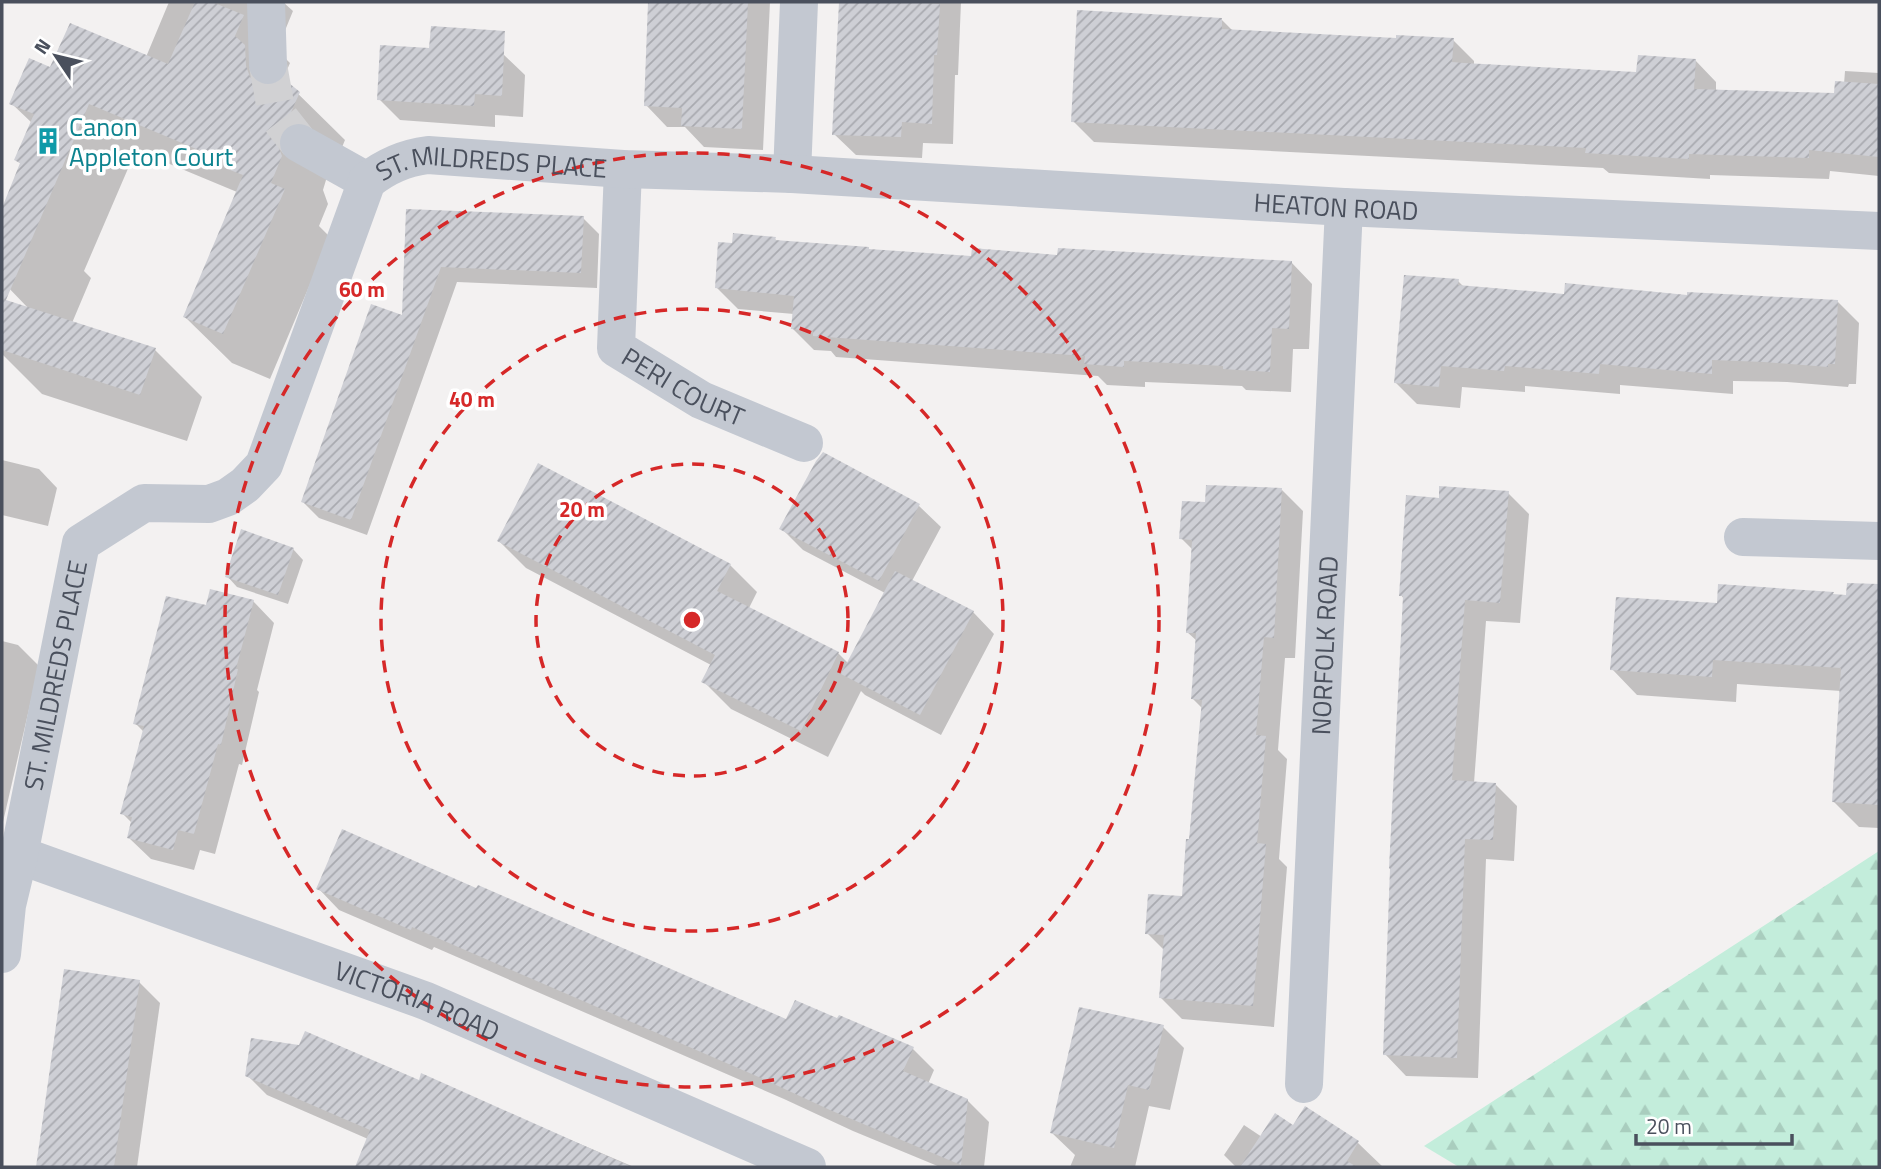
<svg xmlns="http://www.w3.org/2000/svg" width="1881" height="1169" font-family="'Titillium Web',sans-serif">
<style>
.forest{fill:url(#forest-firs)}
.shadow{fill:#0003}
.building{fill:url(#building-hatch)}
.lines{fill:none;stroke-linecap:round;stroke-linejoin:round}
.minor-tunnel{stroke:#d1d1d3;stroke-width:38;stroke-dasharray:38 19;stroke-linecap:butt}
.minor{stroke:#c3c8d1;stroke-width:38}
.ring{fill:none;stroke:#d62828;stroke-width:3.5;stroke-dasharray:12 9}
.labels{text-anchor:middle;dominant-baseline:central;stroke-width:7;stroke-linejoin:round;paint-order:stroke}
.culture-label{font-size:26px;fill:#0d838f;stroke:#fff;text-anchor:start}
.street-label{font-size:26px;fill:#4a505d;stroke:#fff}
.centre{fill:#d62828;stroke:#fff;stroke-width:3.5}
.ring-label{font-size:21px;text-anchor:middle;font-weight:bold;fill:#d62828;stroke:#fff;stroke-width:7;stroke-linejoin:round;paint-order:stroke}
</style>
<defs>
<pattern id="forest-firs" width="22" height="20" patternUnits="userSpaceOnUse" patternTransform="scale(1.75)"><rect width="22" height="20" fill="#c3eddb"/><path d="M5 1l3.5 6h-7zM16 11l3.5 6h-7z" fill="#a9cdbe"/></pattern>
<pattern id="building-hatch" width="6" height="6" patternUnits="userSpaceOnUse" patternTransform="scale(1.75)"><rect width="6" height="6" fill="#cecfd5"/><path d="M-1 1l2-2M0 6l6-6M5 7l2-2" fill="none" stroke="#a9aab0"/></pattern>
</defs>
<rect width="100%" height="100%" fill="#f3f1f1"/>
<!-- forest -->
<polygon class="forest" points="1879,851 1879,1167 1459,1167 1424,1146"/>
<!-- shadow -->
<g class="shadow">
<polygon points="169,2 283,2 293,11 277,50 290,63 283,79 345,140 331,174 326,180 323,190 328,204 319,226 330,237 270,379 232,363 185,317 237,192 136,150 84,271 91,278 72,323 155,350 202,397 187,441 42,394 2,354 2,327 10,303 30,310 2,281 2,228 7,216 22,165 16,160 32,123 11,103 51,70 146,57"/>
<polygon points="651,2 770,2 763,150 704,147 685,127 667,127 646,105"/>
<polygon points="840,2 961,2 958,75 955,75 953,144 923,143 922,158 856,155 834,134"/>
<polygon points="1221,19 1233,31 1397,40 1453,40 1474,61 1474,65 1638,74 1695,60 1716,82 1716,91 1835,95 1844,84 1845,71 1879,73 1879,176 1830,171 1829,179 1710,175 1710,179 1609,173 1603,168 1094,142 1073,121"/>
<polygon points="430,50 503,54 525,75 523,117 495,115 495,127 400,120 379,99"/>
<polygon points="408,210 583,218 599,234 597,288 457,282 367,535 319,518 303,502 403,317"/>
<polygon points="775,239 778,242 871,251 973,258 1059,257 1291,262 1312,284 1309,349 1293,349 1291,392 1246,390 1242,386 1193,384 1145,382 1145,387 1107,385 1098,376 836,357 831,351 814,350 793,329 794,314 738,309 716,287 733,245"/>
<polygon points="1458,281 1464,287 1565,296 1689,297 1838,302 1859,323 1856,384 1849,384 1848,387 1787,382 1733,381 1733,394 1620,385 1620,394 1525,386 1525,392 1462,387 1460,408 1417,404 1396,383"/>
<polygon points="824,455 919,506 941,527 912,581 973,612 994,634 941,735 865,695 861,691 828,757 731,709 703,681 711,665 526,568 499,541 730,565 757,592 749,608 838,653 849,664 885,593 803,550 782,529"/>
<polygon points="2,460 39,469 57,488 48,526 2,515"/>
<polygon points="1282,490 1303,511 1295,658 1285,658 1278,750 1287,759 1279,859 1287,867 1274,1027 1182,1019 1161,998 1165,951 1147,933 1184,898 1203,709 1193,699 1197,641 1187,632 1193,550 1181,538 1207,504"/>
<polygon points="1508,493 1529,514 1520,623 1486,621 1474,783 1495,784 1517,806 1514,861 1486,859 1478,1078 1406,1076 1385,1054 1404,599 1401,595 1440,500"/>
<polygon points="293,549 303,560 288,604 237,587 227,576"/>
<polygon points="1719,586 1879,599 1879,828 1859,827 1833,801 1841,691 1737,684 1736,702 1637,695 1612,669 1719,605"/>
<polygon points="253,601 274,623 257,690 259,692 242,765 239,764 215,854 200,850 194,870 151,859 129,838 133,824 122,813 144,732 135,723 207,607"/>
<polygon points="2,641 18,645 39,666 3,822"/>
<polygon points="318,888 787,1021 913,1049 934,1070 928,1084 967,1100 989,1122 984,1167 940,1167 853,1131 784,1099 434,947 432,950 339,910"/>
<polygon points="65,971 139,982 160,1003 137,1167 37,1167"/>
<polygon points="1163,1027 1184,1048 1170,1110 1149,1106 1135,1167 1070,1167 1075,1155 1052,1133"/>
<polygon points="247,1075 419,1082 559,1135 634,1167 356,1167 368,1139 267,1095"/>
<polygon points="1305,1108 1358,1143 1383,1167 1236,1167 1224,1155 1244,1125 1262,1137 1293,1127"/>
</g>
<!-- building -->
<g class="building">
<polygon points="195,2 212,2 244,15 235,36 245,45 246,66 250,77 258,85 268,87 279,84 284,79 300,92 284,128 280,133 277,143 282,156 271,183 285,189 223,334 183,317 243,175 230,170 232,164 89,104 6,300 156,348 140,395 2,350 2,208 20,163 14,160 34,114 9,104 29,58 50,67 70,23 168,64"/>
<polygon points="648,2 748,2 742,129 681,126 682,108 644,106"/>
<polygon points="839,2 910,2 940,4 937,55 934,55 932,124 902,122 901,137 832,135"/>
<polygon points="1077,10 1222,18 1222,29 1396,38 1396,35 1454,38 1452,62 1464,63 1636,72 1638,55 1696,59 1694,89 1834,93 1835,81 1879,84 1879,157 1809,150 1809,158 1689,154 1689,159 1585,153 1586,148 1071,122"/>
<polygon points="431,26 505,31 502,96 475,94 474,106 377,100 380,45 429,48"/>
<polygon points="406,209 584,216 581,273 441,267 351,520 301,502 371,304 402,315"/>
<polygon points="733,233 776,237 775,240 869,247 869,249 971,256 972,248 1057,255 1058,248 1292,261 1289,329 1272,328 1270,372 1223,369 1223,366 1171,363 1124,361 1124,367 1084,364 1085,356 813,336 813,331 791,329 794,296 715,288 718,242 732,243"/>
<polygon points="1404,275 1459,279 1458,285 1564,294 1565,283 1687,295 1687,292 1838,300 1835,364 1828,364 1828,367 1764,362 1712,360 1712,374 1600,364 1599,374 1505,366 1504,371 1441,366 1439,387 1394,383"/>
<polygon points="823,452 920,504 879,581 779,529 816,461"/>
<polygon points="538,463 731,564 717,591 839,652 801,731 701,682 715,655 497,541"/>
<polygon points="1206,485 1282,488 1274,638 1264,637 1256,735 1266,736 1257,843 1266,844 1253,1006 1159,998 1164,935 1145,934 1148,894 1182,896 1186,839 1189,839 1202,700 1191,699 1196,633 1186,633 1192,540 1179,539 1182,501 1205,502"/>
<polygon points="1439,486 1509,491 1500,603 1465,600 1452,780 1496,783 1493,840 1465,839 1457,1058 1383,1055 1390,869 1389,868 1403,596 1399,596 1406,495 1439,498"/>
<polygon points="241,529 294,548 278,595 225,577"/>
<polygon points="895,571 974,611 920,715 841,674"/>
<polygon points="1847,583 1879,584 1879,805 1832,802 1841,668 1713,660 1712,677 1610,670 1616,597 1717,603 1718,584 1834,592 1833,594 1846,595"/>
<polygon points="210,589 254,600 236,669 238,669 221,745 218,744 194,834 178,830 173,850 127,838 132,817 120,814 144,726 133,724 166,596 206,605"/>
<polygon points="342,829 476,888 478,885 786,1019 795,1000 837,1018 839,1015 914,1047 903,1071 968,1099 961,1165 830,1110 761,1078 412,927 411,930 316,889"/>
<polygon points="64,969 140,980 114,1167 36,1167"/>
<polygon points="1079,1007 1164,1025 1149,1090 1128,1085 1114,1148 1050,1133"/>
<polygon points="305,1031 419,1080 421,1073 632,1167 355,1167 370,1130 245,1076 251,1038 299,1045"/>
<polygon points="1305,1106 1359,1141 1347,1161 1357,1167 1240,1167 1275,1113 1293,1125"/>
</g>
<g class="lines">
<!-- minor-tunnel -->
<polyline class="minor-tunnel" points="268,65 277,115 299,143"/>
<!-- minor -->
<g class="minor">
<polyline points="266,2 268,65"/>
<polyline points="299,143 367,181"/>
<path id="s1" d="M623,169L616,348L701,400L804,443"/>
<polyline points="792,174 799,2"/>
<polyline points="1743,537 1879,541"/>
<path id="s2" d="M19,855L426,1001L807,1167"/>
<path id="s3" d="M2,954L7,905L19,855L81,543L144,503L209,504L228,497L245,485L264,465L367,181C386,166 404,158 428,155L623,169L792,174L1344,207L1879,231"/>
<path id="s4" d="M1304,1084L1344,207"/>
</g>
</g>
<!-- distance rings -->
<g class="ring">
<circle cx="692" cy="620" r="156"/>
<circle cx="692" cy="620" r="311"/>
<circle cx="692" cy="620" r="467"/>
</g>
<!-- icons -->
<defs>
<symbol id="building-bare" viewBox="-9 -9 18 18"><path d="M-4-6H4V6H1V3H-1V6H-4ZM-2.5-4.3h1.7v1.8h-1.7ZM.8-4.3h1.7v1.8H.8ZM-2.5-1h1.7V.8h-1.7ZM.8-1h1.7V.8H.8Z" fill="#0f9aa8" stroke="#fff" stroke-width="2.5" paint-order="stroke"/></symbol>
</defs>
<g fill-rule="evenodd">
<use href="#building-bare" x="29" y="122" width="38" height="38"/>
</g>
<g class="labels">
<!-- culture labels -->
<g class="culture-label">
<text x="69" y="126">Canon<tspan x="69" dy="30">Appleton Court</tspan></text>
</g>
<!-- street labels -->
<g class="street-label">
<text stroke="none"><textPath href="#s3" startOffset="1059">ST. MILDREDS PLACE</textPath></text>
<text stroke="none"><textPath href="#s3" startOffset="1906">HEATON ROAD</textPath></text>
<text stroke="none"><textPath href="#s1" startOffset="257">PERI COURT</textPath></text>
<text stroke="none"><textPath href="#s4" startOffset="439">NORFOLK ROAD</textPath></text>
<text stroke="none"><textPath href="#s3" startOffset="284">ST. MILDREDS PLACE</textPath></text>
<text stroke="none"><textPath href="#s2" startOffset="424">VICTORIA ROAD</textPath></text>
</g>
</g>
<circle cx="692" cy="620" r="10" class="centre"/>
<g class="ring-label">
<text x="362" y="297">60 m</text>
<text x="472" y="407">40 m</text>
<text x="582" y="517">20 m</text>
</g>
<!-- border -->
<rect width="1881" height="1169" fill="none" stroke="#4a505d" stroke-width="7"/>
<!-- north arrow -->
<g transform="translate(56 56) rotate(305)" stroke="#ffffff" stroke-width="5" paint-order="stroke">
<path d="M0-5L12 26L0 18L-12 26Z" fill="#4a505d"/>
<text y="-10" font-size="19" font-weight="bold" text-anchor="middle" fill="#4a505d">N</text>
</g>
<!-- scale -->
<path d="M1636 1134v10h156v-10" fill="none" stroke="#4a505d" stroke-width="3.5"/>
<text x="1646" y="1134" font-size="21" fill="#4a505d" stroke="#ffffff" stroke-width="5" paint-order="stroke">20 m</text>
</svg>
